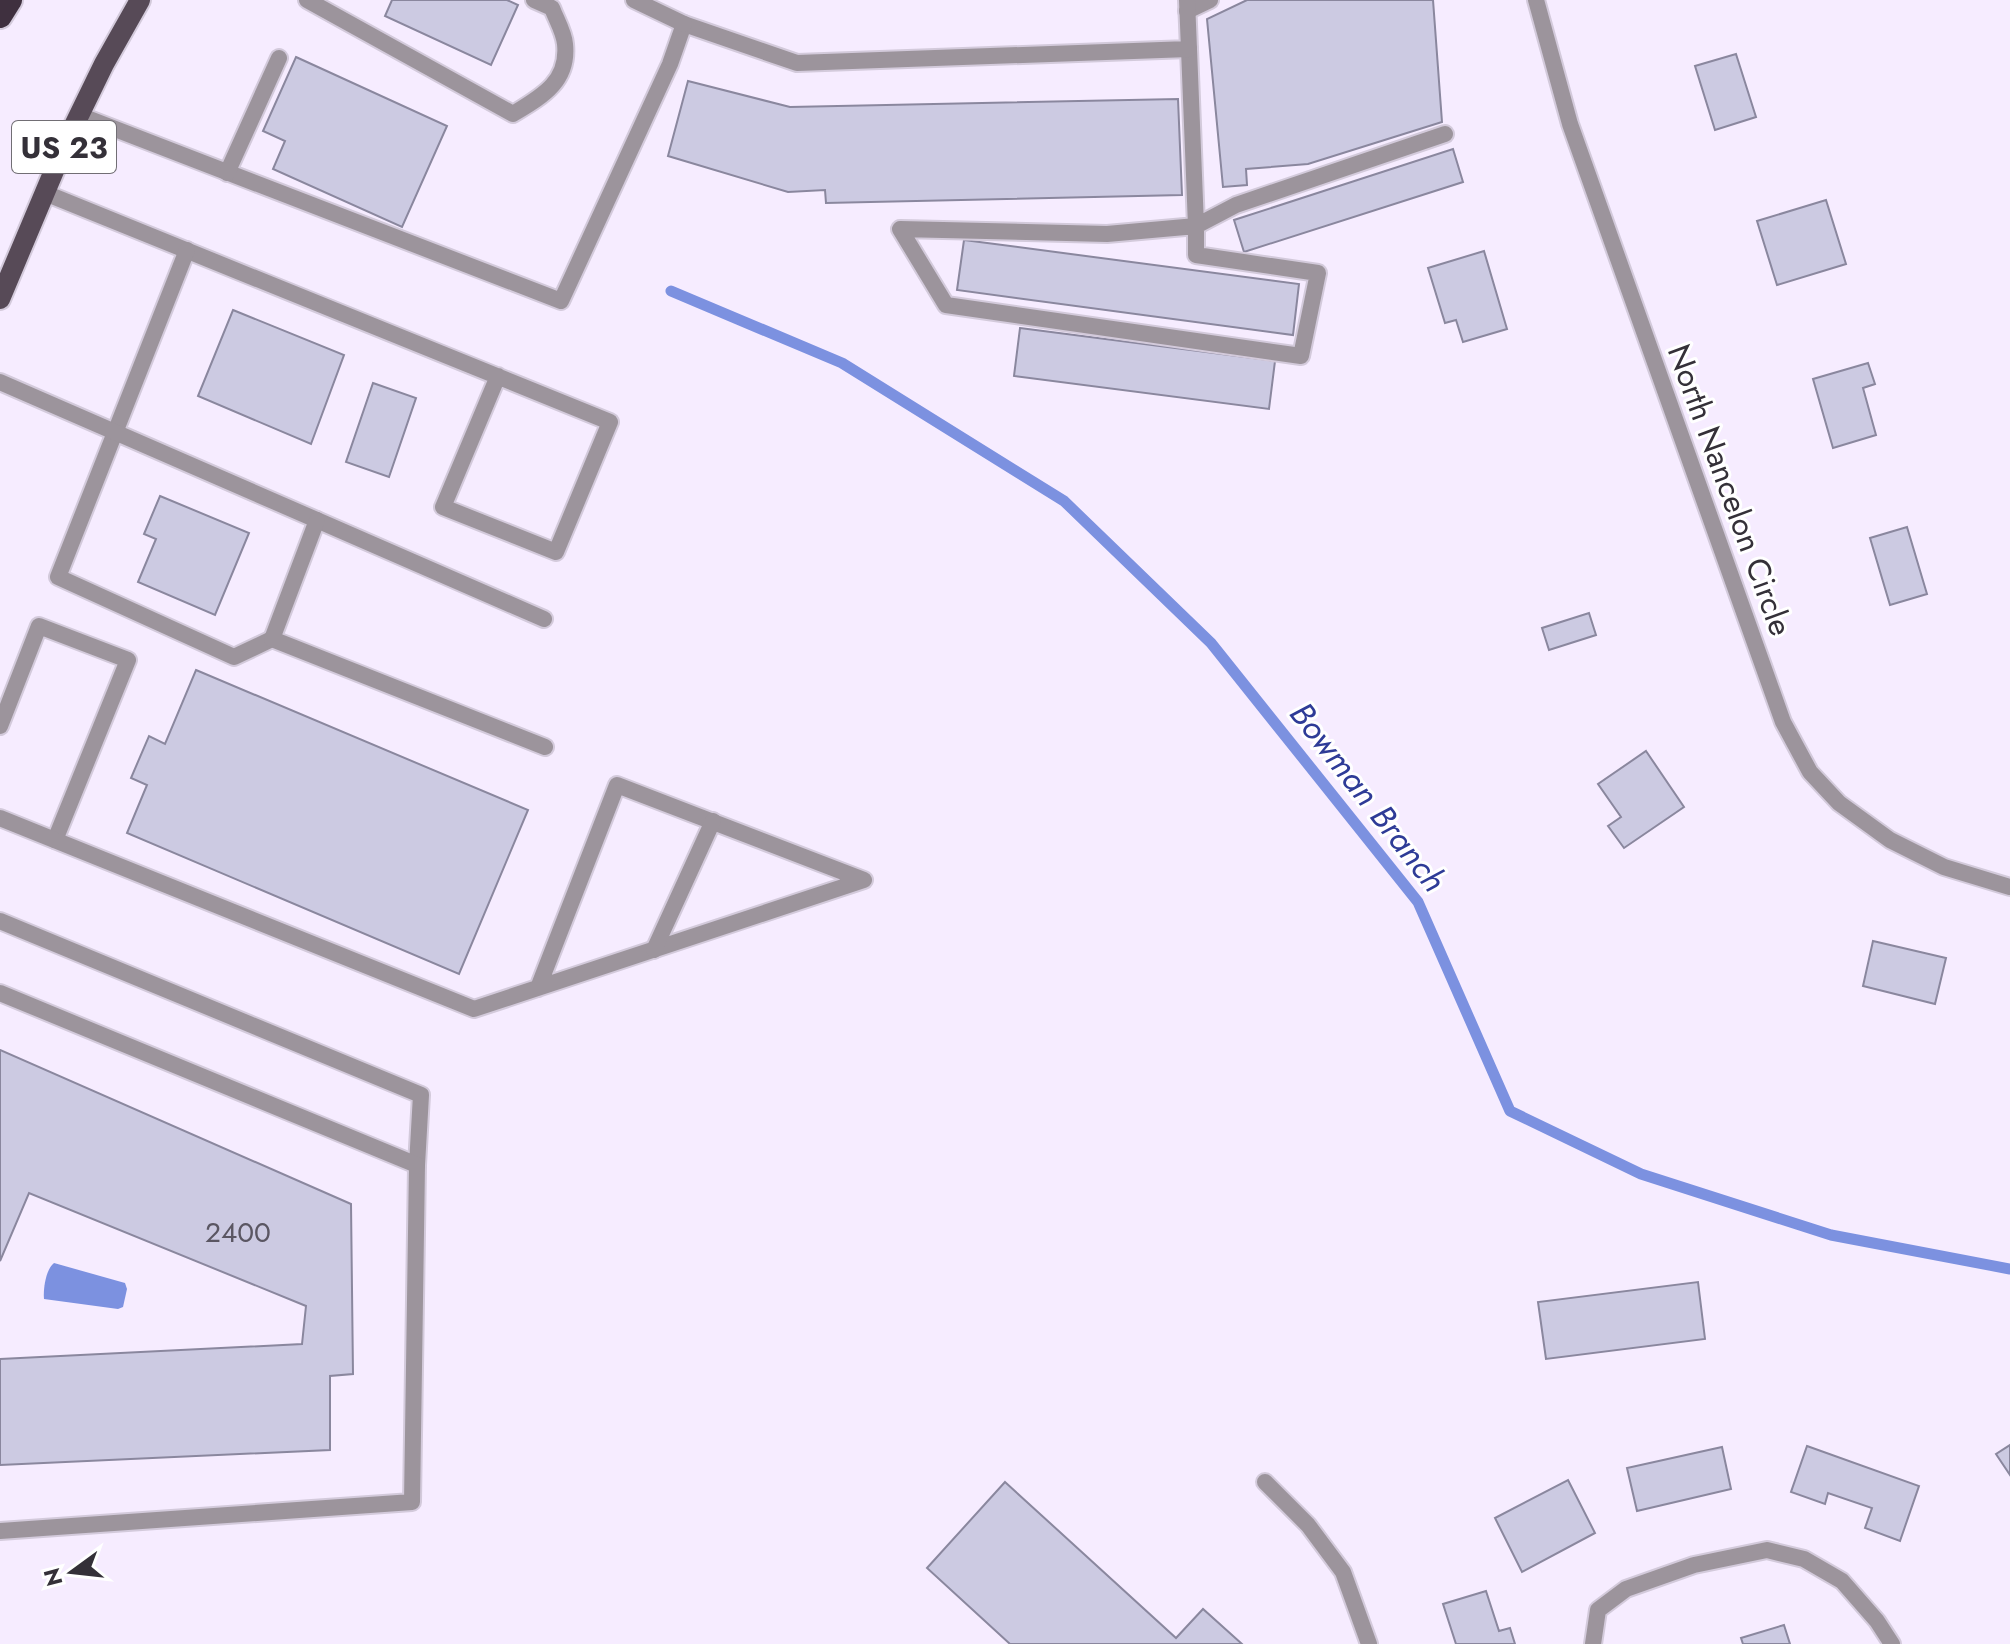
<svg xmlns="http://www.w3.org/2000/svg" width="2010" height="1644" font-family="Jost,sans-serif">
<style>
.water{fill:#7c91e0}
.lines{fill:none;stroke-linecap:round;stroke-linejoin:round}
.stream{stroke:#7c91e0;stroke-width:11}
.building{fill:#cccae2;stroke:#8a879e;stroke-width:2}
.service-casing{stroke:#d3cadb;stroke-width:20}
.minor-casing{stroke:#d3cadb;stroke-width:20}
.primary-casing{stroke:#d3cadb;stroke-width:24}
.motorway-casing{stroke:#d3cadb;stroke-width:28}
.service{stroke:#9c949c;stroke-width:16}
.minor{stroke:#9c949c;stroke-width:16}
.primary{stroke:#574a57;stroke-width:20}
.motorway{stroke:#3f303f;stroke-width:24}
.labels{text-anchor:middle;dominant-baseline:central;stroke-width:6;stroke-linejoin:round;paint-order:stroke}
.number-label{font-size:28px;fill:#5a5662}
.shield{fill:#fff;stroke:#716e74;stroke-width:2}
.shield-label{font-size:30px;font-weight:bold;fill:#343038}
.street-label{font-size:32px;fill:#343038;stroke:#fff}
.water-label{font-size:34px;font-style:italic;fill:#2e3b97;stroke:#fff}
</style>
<rect width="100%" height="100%" fill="#f6ecff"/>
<!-- water -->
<path class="water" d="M54,1263L125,1283L127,1289L123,1307L118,1309L44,1299C43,1289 46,1269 54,1263Z"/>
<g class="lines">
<!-- stream -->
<polyline class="stream" points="671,291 842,363 1064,501 1211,643 1418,902 1510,1111 1641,1174 1831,1235 2010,1269"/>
</g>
<!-- building -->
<g class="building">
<polygon points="392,0 507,0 518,5 491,65 385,16"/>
<polygon points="1247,0 1433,0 1442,122 1308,164 1246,169 1247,185 1223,187 1207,19"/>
<polygon points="1736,54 1756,117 1715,130 1695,66"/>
<polygon points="296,57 447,126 402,227 273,169 285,141 263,131"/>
<polygon points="688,81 790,107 1178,99 1182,195 826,203 825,190 788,192 668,156"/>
<polygon points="1453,149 1463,182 1244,252 1234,220"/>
<polygon points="1826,200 1846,264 1777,285 1757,221"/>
<polygon points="964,240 1299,284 1293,335 957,290"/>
<polygon points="1484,251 1507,329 1463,342 1456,320 1445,323 1428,268"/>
<polygon points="233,310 344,355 311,444 198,396"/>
<polygon points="1020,328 1275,361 1269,409 1014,376"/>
<polygon points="1868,363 1875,384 1863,388 1876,435 1833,448 1813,379"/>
<polygon points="373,383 416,398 389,477 346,462"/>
<polygon points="160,496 249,533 215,615 138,582 156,539 144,534"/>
<polygon points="1907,527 1927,594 1890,605 1870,538"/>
<polygon points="1589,613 1596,635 1549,650 1542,628"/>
<polygon points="196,670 528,810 459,974 127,833 147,785 131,778 149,736 165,744"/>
<polygon points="1646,751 1684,807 1624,848 1608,826 1621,817 1598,784"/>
<polygon points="1873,941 1946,958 1935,1004 1863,986"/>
<polygon points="0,1050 351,1204 353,1374 330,1376 330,1450 0,1465 0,1359 302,1344 306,1306 29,1193 0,1261"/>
<polygon points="1698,1282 1705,1339 1546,1359 1538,1302"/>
<polygon points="2010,1445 2010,1475 1996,1454"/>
<polygon points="1807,1446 1919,1486 1900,1541 1865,1528 1872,1508 1828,1493 1825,1504 1791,1492"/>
<polygon points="1722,1447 1731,1489 1637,1511 1627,1468"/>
<polygon points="1568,1480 1595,1533 1522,1572 1495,1518"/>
<polygon points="1005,1482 1176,1638 1203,1609 1242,1644 1010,1644 927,1568"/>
<polygon points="1486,1591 1499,1631 1510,1628 1515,1644 1456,1644 1443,1604"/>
<polygon points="1784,1625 1790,1644 1743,1644 1741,1638"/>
</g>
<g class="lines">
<defs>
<g id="service">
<path d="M307,0L513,114C541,97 569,82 565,44C564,32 556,19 552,8L534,0"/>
<polyline points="1187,11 1210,0"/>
<polyline points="1189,49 1196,226 1196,255 1318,273 1301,356 946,305 900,229 1107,234 1196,226 1236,205 1445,134"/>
<polyline points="79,115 561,301 670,64 684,24 797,63 1189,49 1187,0"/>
<polyline points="227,173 279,58"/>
<polyline points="45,193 610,422 556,552 443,507 498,376"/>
<polyline points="187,250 58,577 234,657 272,639"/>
<polyline points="0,382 544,619"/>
<polyline points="317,520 272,639 545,747"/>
<polyline points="0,726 39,626 128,660 55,840"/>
<polyline points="0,818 474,1009 864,880 617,785 538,988"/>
<polyline points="0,921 421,1095 417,1165"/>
<polyline points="654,950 713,821"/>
<polyline points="0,993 417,1165 412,1502 0,1531"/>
<polyline points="1265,1482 1308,1525 1343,1572 1369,1644"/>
</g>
<g id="minor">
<polyline points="634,0 684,24"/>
<polyline points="1536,0 1570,124 1783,722 1810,772 1839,803 1890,840 1944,867 2010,887"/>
<polyline points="1593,1644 1598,1610 1626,1589 1694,1565 1767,1550 1804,1559 1842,1581 1877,1621 1892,1644"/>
</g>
<polyline id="primary" points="0,299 67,140 104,64 140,0"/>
<polyline id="motorway" points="0,16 10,0"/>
</defs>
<!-- service casing -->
<use href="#service" class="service-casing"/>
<!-- minor casing -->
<use href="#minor" class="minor-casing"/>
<!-- primary casing -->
<use href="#primary" class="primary-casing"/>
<!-- motorway casing -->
<use href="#motorway" class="motorway-casing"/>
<!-- service -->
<use href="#service" class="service"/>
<!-- minor -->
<use href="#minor" class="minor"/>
<!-- primary -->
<use href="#primary" class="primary"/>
<!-- motorway -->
<use href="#motorway" class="motorway"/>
</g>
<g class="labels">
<!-- number labels -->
<g class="number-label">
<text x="238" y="1232">2400</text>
</g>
<!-- shield labels -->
<rect class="shield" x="12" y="121" width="104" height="52" rx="6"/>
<g class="shield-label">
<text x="64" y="147">US 23</text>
</g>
<!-- street labels -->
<g class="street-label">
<text transform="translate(1730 490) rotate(70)">North Nancelon Circle</text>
</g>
<!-- water labels -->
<g class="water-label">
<text transform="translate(1368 797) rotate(52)">Bowman Branch</text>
</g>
</g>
<!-- north arrow -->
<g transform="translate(72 1572) rotate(255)" stroke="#ffffff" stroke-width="6" paint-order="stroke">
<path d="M0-6L14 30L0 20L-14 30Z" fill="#343038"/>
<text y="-12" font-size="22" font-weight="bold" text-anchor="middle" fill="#343038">N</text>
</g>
</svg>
